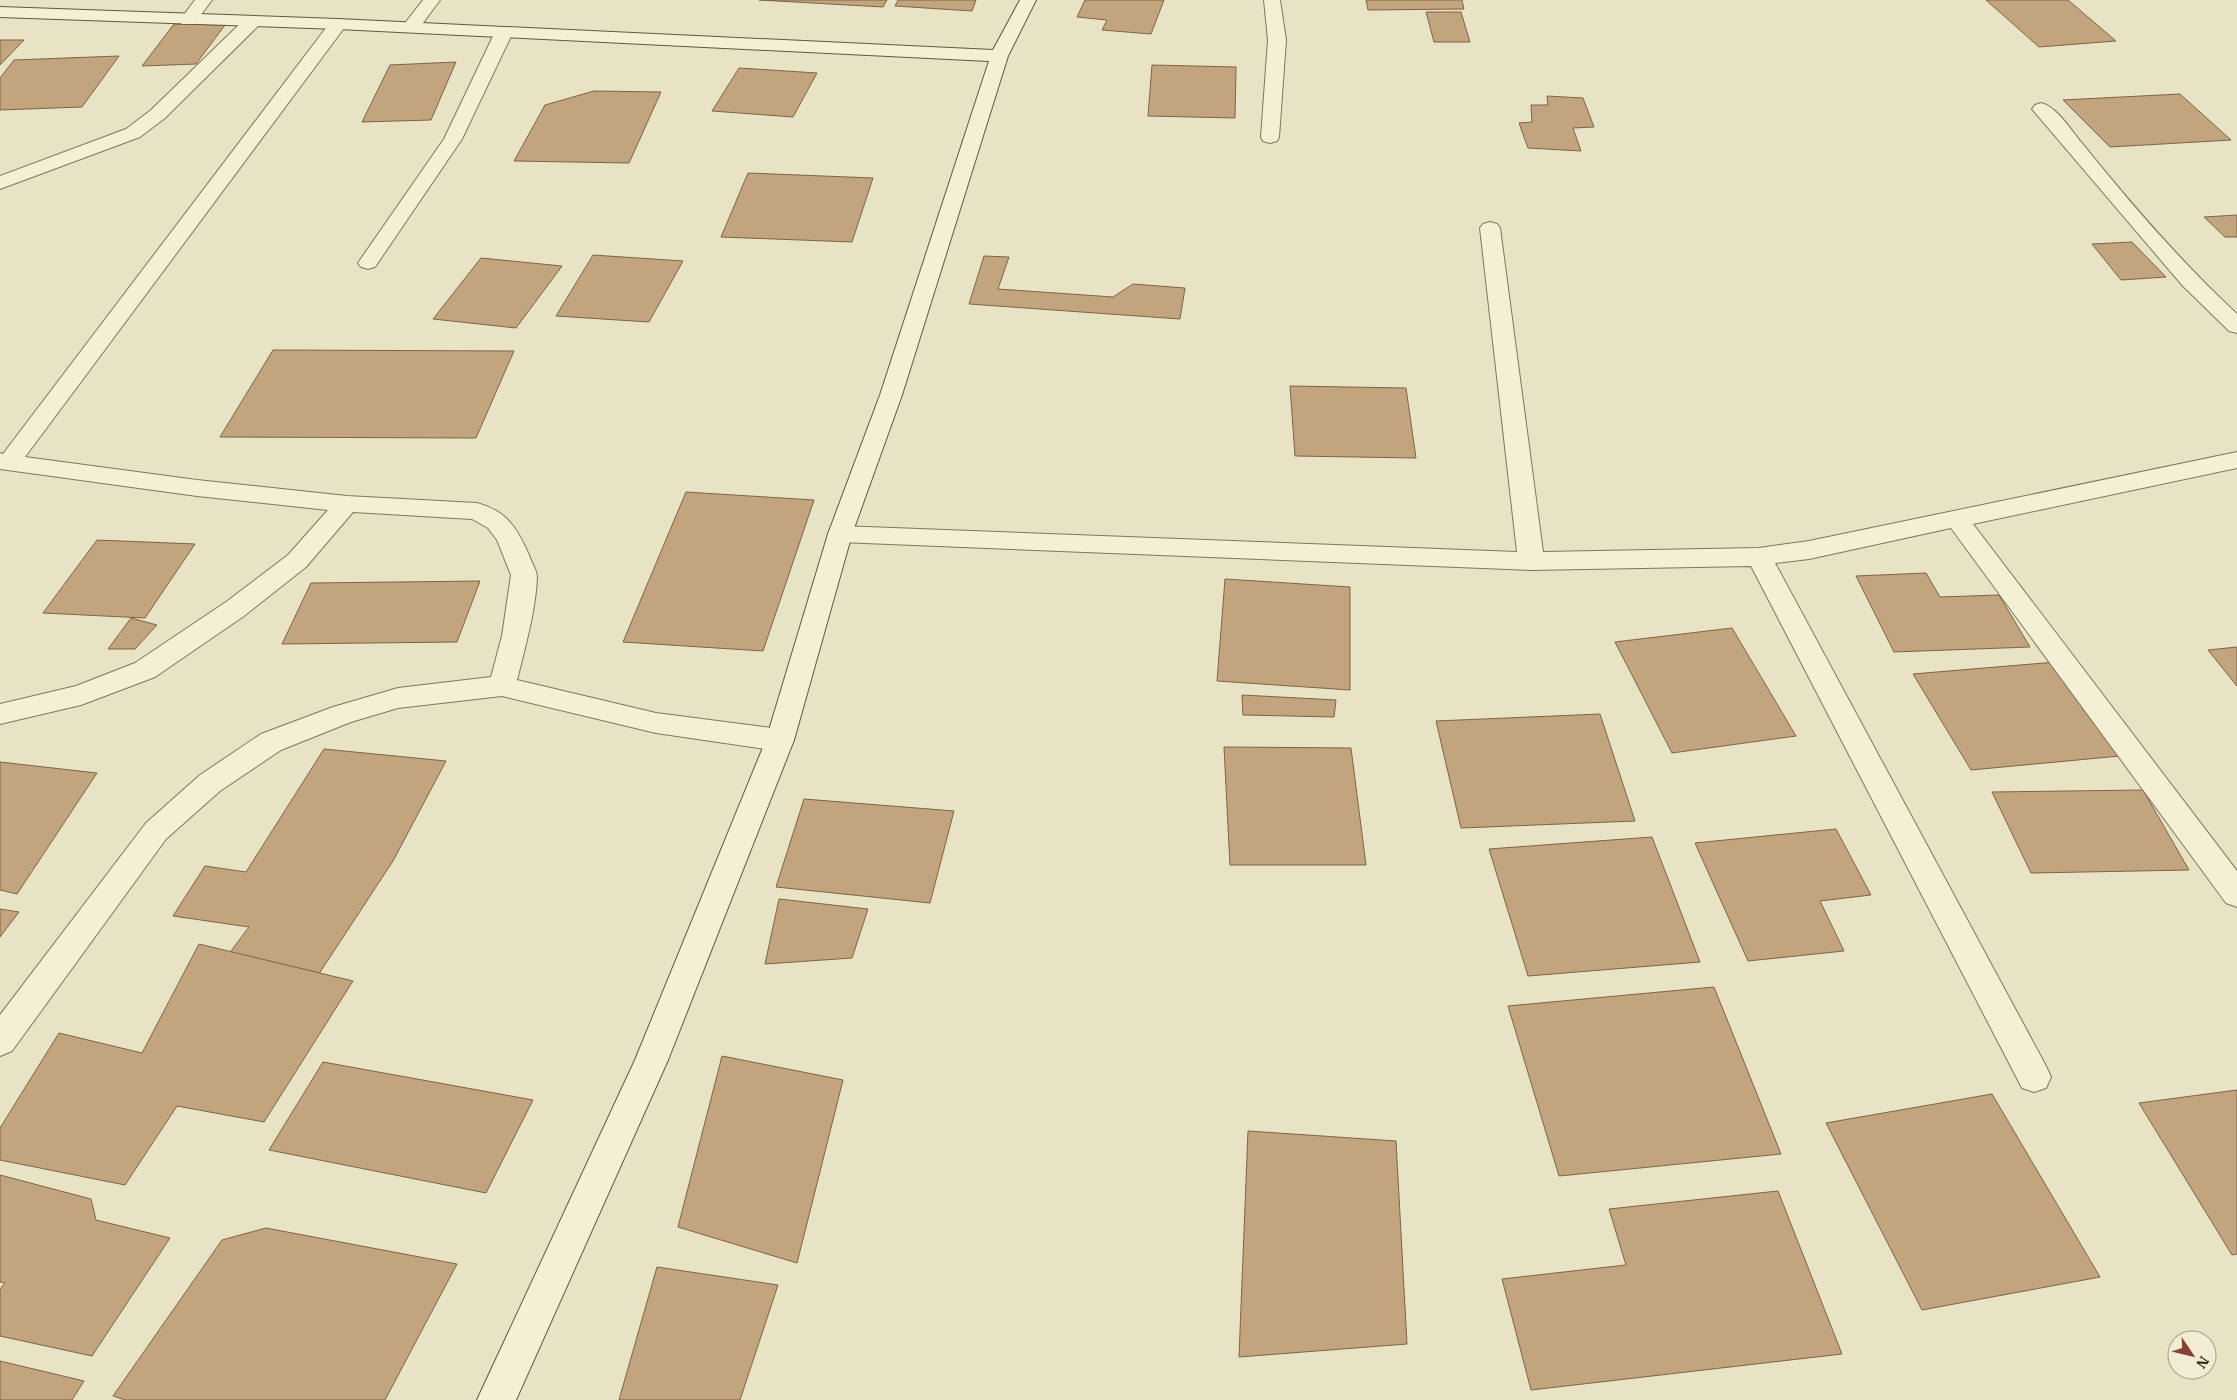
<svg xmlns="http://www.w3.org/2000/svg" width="2237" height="1400" font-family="'IBM Plex Serif',serif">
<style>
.building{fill:#c2a47e;stroke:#7d6445}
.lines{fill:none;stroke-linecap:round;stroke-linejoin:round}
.street-casing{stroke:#81755c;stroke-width:2}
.secondary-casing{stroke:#635640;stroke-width:2}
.street{fill:#f4f0d6;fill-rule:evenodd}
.secondary{fill:#f4f0d6;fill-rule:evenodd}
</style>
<rect width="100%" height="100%" fill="#e8e3c4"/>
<!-- building -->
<g class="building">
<polygon points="759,0 887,0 883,7"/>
<polygon points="898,0 976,0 972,11 895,6"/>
<polygon points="1085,0 1164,0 1151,34 1102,30 1107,20 1077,17"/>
<polygon points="1366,0 1462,0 1464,9 1368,10"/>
<polygon points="1986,0 2068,0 2116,41 2039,47"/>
<polygon points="1426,12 1461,12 1470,42 1434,42"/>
<polygon points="174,24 225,25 196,64 142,66"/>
<polygon points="0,40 24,40 0,65"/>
<polygon points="119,56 82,107 0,110 0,78 14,60"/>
<polygon points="456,62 431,120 362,122 390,65"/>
<polygon points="1152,65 1236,67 1235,118 1148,116"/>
<polygon points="739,68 817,73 793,117 712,111"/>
<polygon points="594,91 661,92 629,163 514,161 545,105"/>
<polygon points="2180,94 2231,140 2110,147 2063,100"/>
<polygon points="1547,96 1583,98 1594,127 1573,128 1581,151 1528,148 1519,123 1532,122 1531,105 1548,105"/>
<polygon points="748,173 873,178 852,242 721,237"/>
<polygon points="2237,215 2237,237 2225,237 2204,217"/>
<polygon points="2132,242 2166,277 2121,280 2092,244"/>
<polygon points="593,255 683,261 649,322 556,316"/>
<polygon points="984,256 1009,257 998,289 1113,297 1133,284 1185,288 1180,319 969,304"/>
<polygon points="481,258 562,266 516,328 433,319"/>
<polygon points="273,350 514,351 476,438 220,437"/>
<polygon points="1290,386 1406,388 1416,458 1295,456"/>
<polygon points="686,492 814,500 763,651 623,642"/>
<polygon points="97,540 195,544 145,618 43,613"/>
<polygon points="1926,573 1940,597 1999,595 2030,647 1894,652 1856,576"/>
<polygon points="1225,579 1350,587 1350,690 1217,681"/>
<polygon points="480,581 457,642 282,644 311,583"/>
<polygon points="131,618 157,625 135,649 108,649"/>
<polygon points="1732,628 1796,736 1672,753 1615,642"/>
<polygon points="2237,647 2237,686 2208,650"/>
<polygon points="2056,662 2120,756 1971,770 1913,674"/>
<polygon points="1242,695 1336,700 1334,717 1243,715"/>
<polygon points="1600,714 1635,821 1461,828 1436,721"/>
<polygon points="1224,747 1351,748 1366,865 1230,865"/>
<polygon points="324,749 446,761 393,861 309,989 219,967 249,927 173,916 205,866 246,872"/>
<polygon points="0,762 97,773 17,894 0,890"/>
<polygon points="2143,790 2189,870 2031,873 1992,792"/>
<polygon points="804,799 954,811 930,903 776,887"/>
<polygon points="1836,829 1871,895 1820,901 1844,951 1748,961 1695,843"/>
<polygon points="1652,837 1700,962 1528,976 1489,849"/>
<polygon points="779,899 868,909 852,958 765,964"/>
<polygon points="0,909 19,912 0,937"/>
<polygon points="199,944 353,981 264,1122 177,1106 125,1185 0,1160 0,1128 59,1033 142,1053"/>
<polygon points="1714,987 1781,1154 1559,1176 1508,1006"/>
<polygon points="722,1056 843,1080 797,1263 678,1227"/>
<polygon points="323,1062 533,1100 486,1193 269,1150"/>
<polygon points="2237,1090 2237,1254 2232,1255 2139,1103"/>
<polygon points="1992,1094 2100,1277 1922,1310 1826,1123"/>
<polygon points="1248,1131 1396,1141 1407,1344 1239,1357"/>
<polygon points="0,1175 91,1199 96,1220 170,1238 92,1356 0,1336 0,1289 5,1283 0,1282"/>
<polygon points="1778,1191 1842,1354 1531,1390 1502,1279 1626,1265 1609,1209"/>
<polygon points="266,1228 457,1264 385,1400 125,1400 113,1396 222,1240"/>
<polygon points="657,1267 778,1285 740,1400 619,1400"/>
<polygon points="0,1361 84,1381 72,1400 0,1400"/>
</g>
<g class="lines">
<defs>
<g id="street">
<polygon points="195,0 212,0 194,24 182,24 180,20"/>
<polygon points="423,0 440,0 417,31 405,31 402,27"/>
<polygon points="1264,0 1280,0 1286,40 1279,137 1277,141 1270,143 1263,141 1261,137 1268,40"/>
<polygon points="252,17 258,18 261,22 258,26 165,118 140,137 0,189 0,176 126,129 151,110 246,18"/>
<path d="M338,19L344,20L347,24L344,28L25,457L197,480L347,496L477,503C507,511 517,528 529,555C531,562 537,570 537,577C536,609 525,648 517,680L656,713L780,729L790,732L794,740L790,748L780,751L656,733L502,696L398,708L351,722L281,750L220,791L166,839L12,1051L0,1056V1015L146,823L200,775L261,734L333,707L398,688L491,677L502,636L511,575L497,540L488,528L472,519L353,512L306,567L244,616L155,677L81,705L0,724V704L76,686L135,663L226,602L288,555L328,510L197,496L0,469V453L3,454L332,20Z"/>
<polygon points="504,27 510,28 513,32 462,139 375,267 368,269 361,267 358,263 444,139 495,32 498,28"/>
<path d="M2041,103C2057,107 2071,130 2081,142C2130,203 2180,261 2237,314V333L2229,331L2182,285L2032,109L2035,105Z"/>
<polygon points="1490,222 1497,224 1500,228 1543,552 1759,548 1809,541 2237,452 2237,468 1973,524 2237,871 2237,907 2226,903 1951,528 1809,559 1775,563 2046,1066 2051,1077 2046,1088 2034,1092 2022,1088 1751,566 1531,570 840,542 831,540 828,534 831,528 840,526 1517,552 1480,228 1483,224"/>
</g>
<polygon id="secondary" points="1020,0 1036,0 1008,56 902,395 852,534 794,740 668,1060 516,1400 477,1400 635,1060 766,740 828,534 880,395 989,61 338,29 0,17 0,7 338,19 993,50"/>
</defs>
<!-- street casing -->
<use href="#street" class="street-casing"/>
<!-- secondary casing -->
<use href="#secondary" class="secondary-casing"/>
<!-- street -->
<use href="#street" class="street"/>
<!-- secondary -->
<use href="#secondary" class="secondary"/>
</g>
<!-- north arrow -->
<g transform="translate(2192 1355) rotate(125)"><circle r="24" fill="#f1ecd3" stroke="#a59f8b"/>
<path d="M0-4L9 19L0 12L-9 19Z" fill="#893f33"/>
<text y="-8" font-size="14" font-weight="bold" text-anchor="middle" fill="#332b1f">N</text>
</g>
</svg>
